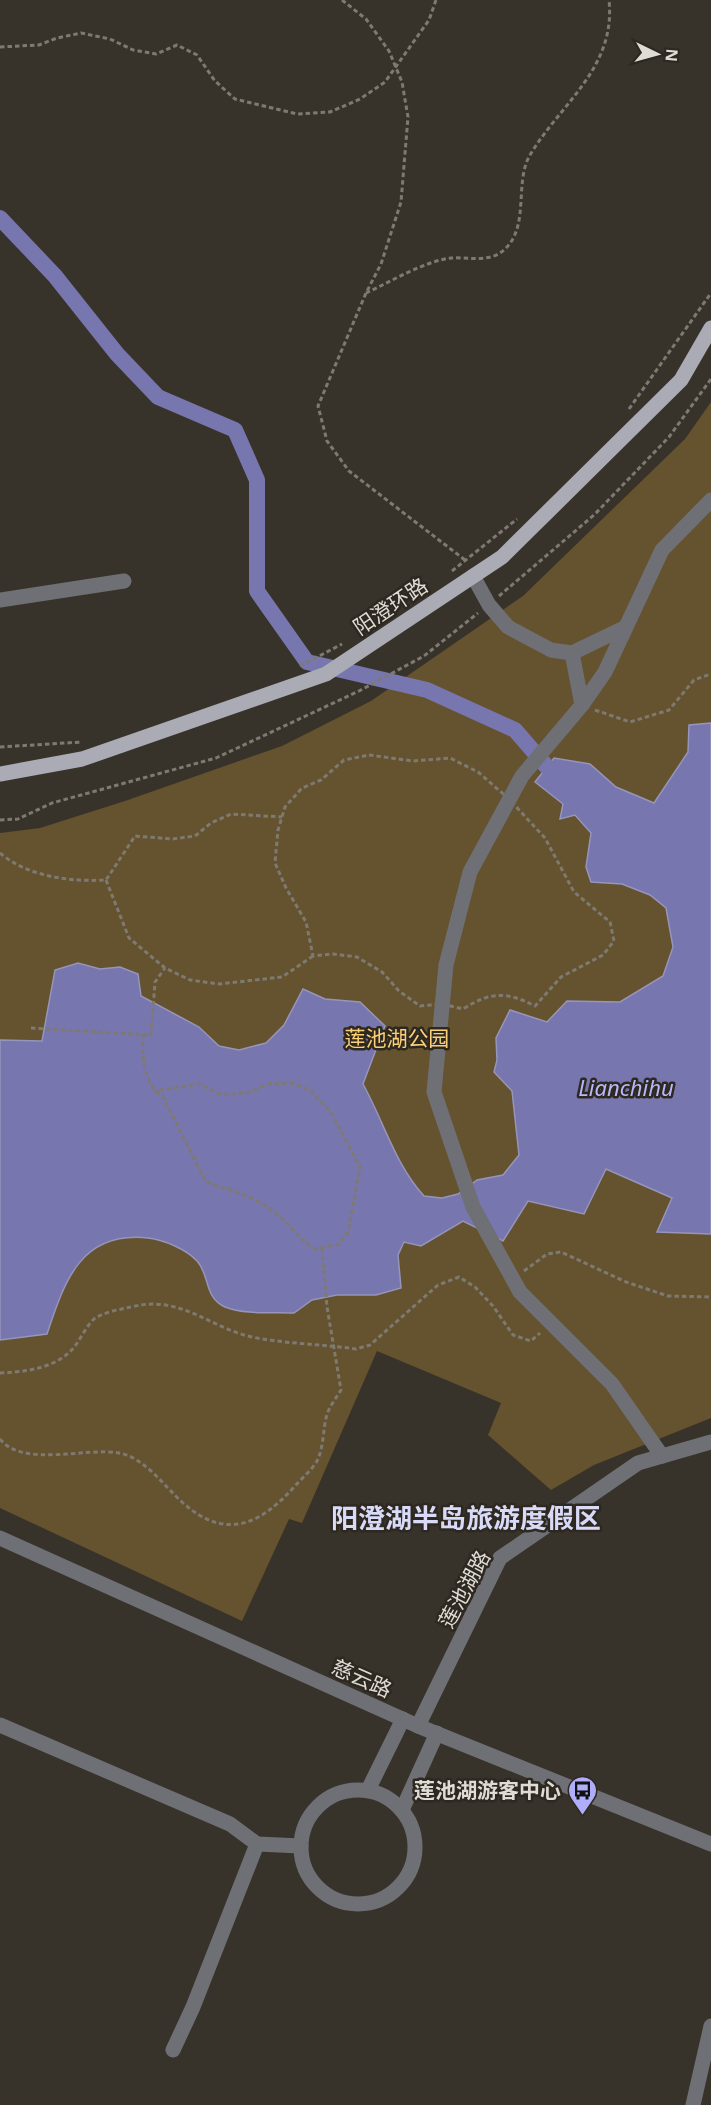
<svg xmlns="http://www.w3.org/2000/svg" width="711" height="2105" font-family="'Noto Sans','Noto Sans SC',sans-serif">
<style>
.green{fill:#65522f}
.water{fill:#7776ae;stroke:#9695ba;stroke-width:1.5}
.lines{fill:none;stroke-linecap:round;stroke-linejoin:round}
.canal{stroke:#7776ae;stroke-width:16}
.path{stroke:#7e7a72;stroke-width:3;stroke-dasharray:4.5 3;stroke-linecap:butt}
.minor{stroke:#6f7075;stroke-width:15}
.major{stroke:#aaabb5;stroke-width:15}
.labels{text-anchor:middle;dominant-baseline:central;stroke-width:5;stroke-linejoin:round;paint-order:stroke}
.street-label{font-size:21px;fill:#dfdcd6;stroke:#2e2920}
.park-label{font-size:21px;fill:#fbce78;stroke:#2e2920}
.poi-label{font-size:21px;font-weight:bold;fill:#dfdcd6;stroke:#2e2920;text-anchor:end}
.water-label{font-size:22px;font-style:italic;fill:#b8b8fa;stroke:#2e2920}
.district-label{font-size:27px;font-weight:bold;fill:#d9daf7;stroke:#2e2920}
</style>
<rect width="100%" height="100%" fill="#38332a"/>
<!-- green -->
<polygon class="green" points="711,402 711,1418 594,1465 551,1490 488,1435 501,1403 377,1351 302,1523 289,1519 242,1621 0,1508 0,833 40,828 125,801 282,746 371,701 523,596 685,439"/>
<!-- water -->
<path class="water" d="M711,723V1234L657,1232L672,1198L606,1169L584,1214L528,1201L503,1241L463,1221L421,1246L404,1242L398,1255L401,1288L376,1295H337L312,1300L294,1313C273,1312 245,1315 225,1307C204,1298 210,1275 197,1261C186,1249 164,1240 148,1238C81,1231 65,1280 47,1334L0,1340V1040L42,1041L55,970L78,963L100,969L120,967L138,974L141,996L199,1027L219,1046L239,1050L266,1043L284,1025L303,989L325,999L360,1002L385,1026L363,1084C384,1122 395,1164 424,1196L442,1198L458,1194L477,1180L503,1175L519,1155L512,1091L494,1072L497,1060L496,1038L510,1010L547,1022L567,1001L620,1002L663,976L673,947L666,908L650,895L622,884L591,882L586,867L591,833L575,815L560,819L563,804L535,782L554,758L590,764L616,787L654,803L688,752L689,725Z"/>
<g class="lines">
<!-- canal -->
<polyline class="canal" points="0,218 55,276 117,354 158,397 235,430 257,480 257,591 307,662 427,690 515,730 547,767"/>
<!-- path -->
<g class="path">
<polyline points="342,0 366,19 389,51 402,82 408,117 401,202 381,264 366,293 318,406 327,441 349,471 465,560"/>
<polyline points="0,47 39,45 57,38 81,33 110,39 133,50 156,54 177,45 197,55 215,81 235,99 297,114 330,112 360,99 385,82 429,20 436,0"/>
<path d="M366,293C390,282 425,261 451,258C466,257 486,262 500,253C532,231 513,184 530,155C561,103 616,68 609,0"/>
<polyline points="629,409 711,293"/>
<polyline points="452,571 517,519"/>
<polyline points="499,596 594,515 669,437 711,379"/>
<polyline points="300,666 342,644"/>
<polyline points="595,710 630,722 669,710 694,680 711,674"/>
<polyline points="0,747 82,742"/>
<path d="M369,755L413,761L450,758L478,772L509,799L545,838L574,892L610,922L614,941L603,955L561,977L535,1006C506,991 490,992 463,1009L442,1004L420,1006L399,991L382,972L357,957L333,954L313,956L306,922L286,888L275,863L278,830L285,807L302,788L321,780L344,760Z"/>
<polyline points="0,820 18,819 52,803 216,758 359,691 424,656 478,613"/>
<path d="M0,853C28,877 71,882 106,880L135,836L172,839L195,836L211,823L231,814L282,817"/>
<polyline points="106,880 129,938 165,968 190,980 219,984 282,977 313,956"/>
<polyline points="31,1028 151,1035 155,982 165,968"/>
<path d="M143,1034C142,1056 143,1084 163,1097L206,1182C231,1190 257,1197 278,1215C292,1226 299,1239 315,1249L339,1244L348,1232L360,1167L330,1111L310,1090L292,1083L268,1084L249,1092L222,1095L199,1084L154,1091"/>
<polyline points="524,1271 547,1254 561,1252 626,1282 668,1296 711,1297"/>
<path d="M0,1373C26,1372 58,1368 75,1346C81,1338 86,1327 93,1320C100,1313 121,1309 131,1307C180,1294 210,1328 252,1337C286,1344 322,1344 356,1349L370,1345L438,1285L459,1277L475,1287L493,1306L513,1335L531,1341L540,1333"/>
<path d="M0,1439C23,1468 86,1447 119,1453C144,1457 164,1486 182,1502C226,1542 261,1524 295,1486C302,1478 314,1468 318,1459C324,1445 323,1428 327,1414C330,1406 336,1398 341,1390L327,1307L322,1249"/>
</g>
<!-- minor -->
<g class="minor">
<polyline points="473,576 489,605 508,627 551,650 572,653 624,628"/>
<polyline points="0,600 124,581"/>
<polyline points="572,653 582,705"/>
<polyline points="662,1456 612,1384 520,1292 473,1207 434,1092 446,965 470,872 522,776 582,705 605,672 662,550 711,500"/>
<polyline points="0,1538 418,1726 711,1844"/>
<polyline points="0,1725 230,1824 257,1844"/>
<polyline points="418,1726 500,1558 638,1463 711,1442"/>
<circle cx="358" cy="1847" r="57"/>
<polyline points="368,1790 403,1719"/>
<polyline points="402,1810 437,1733"/>
<polyline points="173,2050 193,2007 257,1844 301,1846"/>
<polyline points="693,2105 711,2026"/>
</g>
<!-- major -->
<polyline class="major" points="0,774 82,759 326,674 502,557 681,380 711,328"/>
</g>
<!-- icons -->
<defs>
<symbol id="bus-pin" viewBox="-11 -11 22 30"><path d="M0 17L-7.5 6A9.5 9.5 0 1 1 7.5 6Z" fill="#afaefa" stroke="#2e2920"/><path d="M-5-6H5V4H4V6H2V4H-2V6H-4V4H-5ZM-3.5-4V0h7V-4ZM-3.5 1.2v1.5H-2V1.2ZM2 1.2v1.5H3.5V1.2Z" fill="#111"/></symbol>
</defs>
<g fill-rule="evenodd">
<use href="#bus-pin" x="566" y="1774" width="33" height="45"/>
</g>
<g class="labels">
<!-- street labels -->
<g class="street-label">
<text transform="translate(390 606) rotate(-34)">阳澄环路</text>
<text transform="translate(464 1589) rotate(-62)">莲池湖路</text>
<text transform="translate(362 1678) rotate(24)">慈云路</text>
</g>
<!-- park labels -->
<g class="park-label">
<text x="397" y="1038">莲池湖公园</text>
</g>
<!-- poi labels -->
<g class="poi-label">
<text x="561" y="1790">莲池湖游客中心</text>
</g>
<!-- water labels -->
<g class="water-label">
<text x="626" y="1087">Lianchihu</text>
</g>
<!-- district labels -->
<g class="district-label">
<text x="466" y="1517">阳澄湖半岛旅游度假区</text>
</g>
</g>
<!-- north arrow -->
<g transform="translate(657 54) rotate(95)" stroke="#2e2920" stroke-width="4.5" paint-order="stroke">
<path d="M0-4.5L10 22L0 15L-10 22Z" fill="#dfdcd6"/>
<text y="-9" font-size="16" font-weight="bold" text-anchor="middle" fill="#dfdcd6">N</text>
</g>
</svg>
